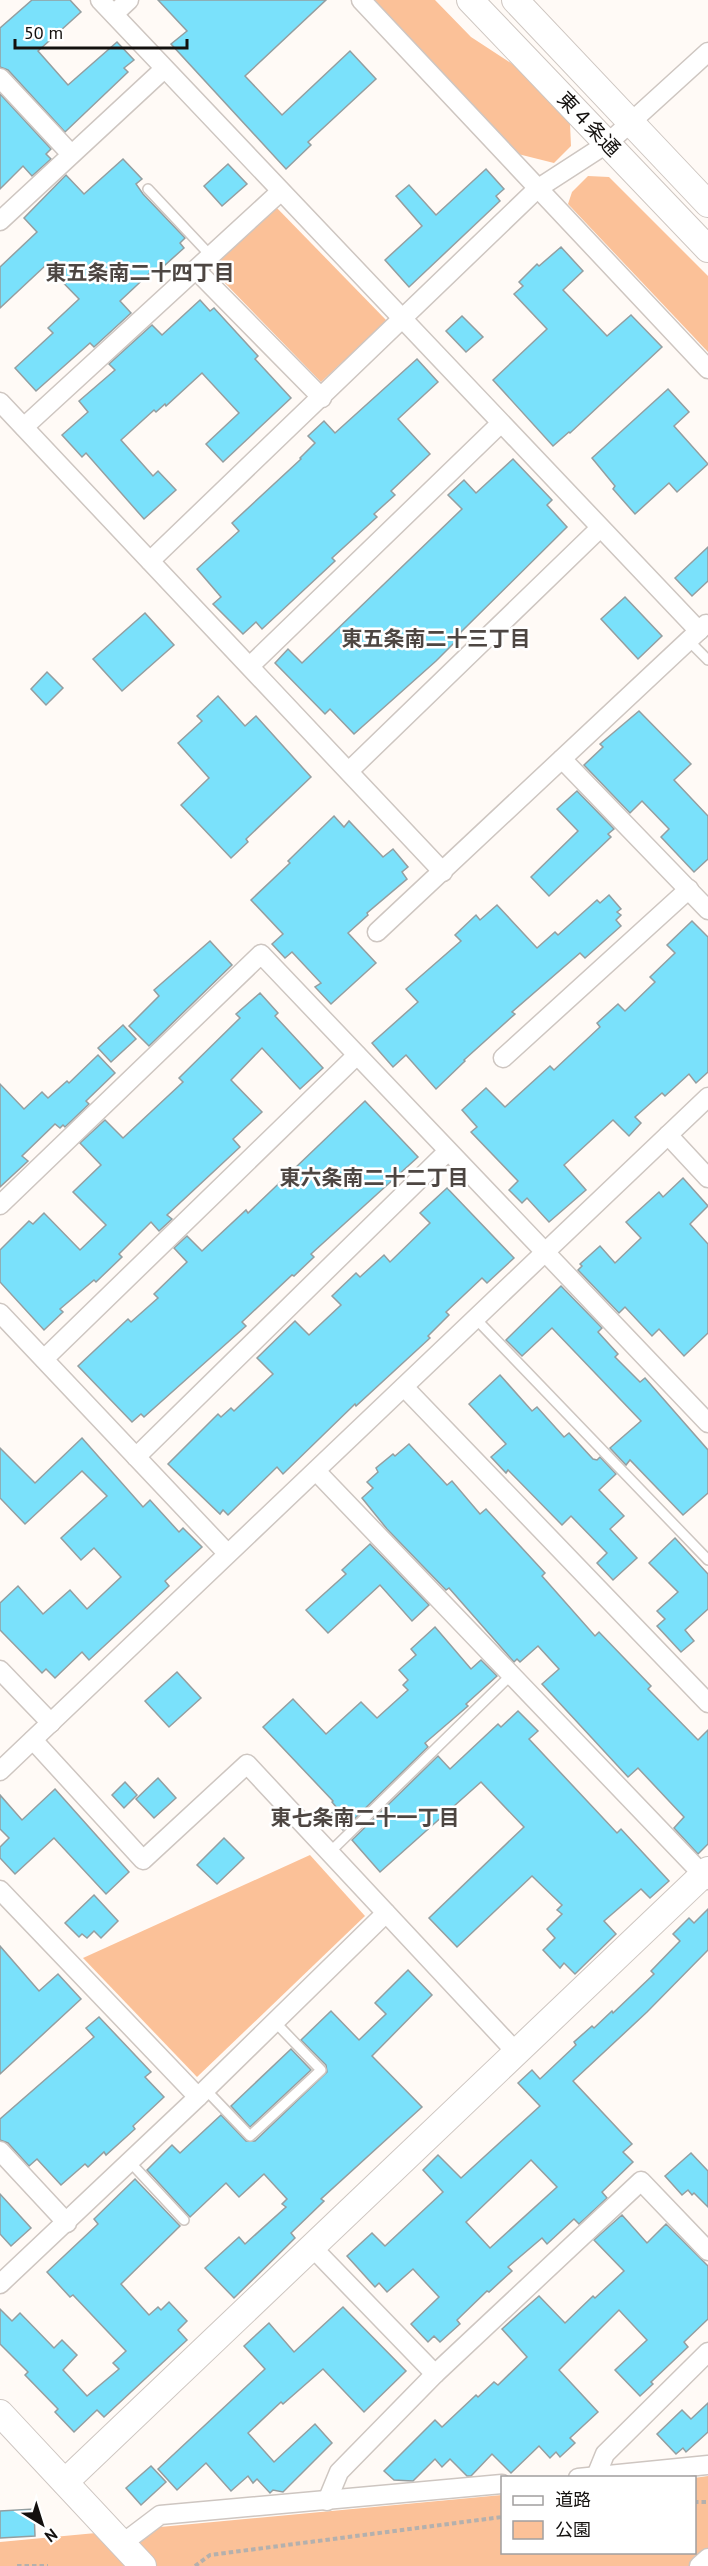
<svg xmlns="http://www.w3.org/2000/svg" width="708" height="2566" font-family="'PT Sans','Noto Sans JP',sans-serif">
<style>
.green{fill:#fbc198}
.building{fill:#7ae1fb;stroke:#949ea0;stroke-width:1.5;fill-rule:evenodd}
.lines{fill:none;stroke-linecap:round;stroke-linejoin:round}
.lane-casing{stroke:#cec6c1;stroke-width:12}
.street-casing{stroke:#cec6c1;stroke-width:21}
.secondary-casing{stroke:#cec6c1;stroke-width:28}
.path{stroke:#b4b0ad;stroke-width:4;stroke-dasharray:4.5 3;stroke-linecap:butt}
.lane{stroke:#fff;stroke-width:9}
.street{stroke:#fff;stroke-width:18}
.secondary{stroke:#fff;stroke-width:26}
.labels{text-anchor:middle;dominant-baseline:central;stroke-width:5;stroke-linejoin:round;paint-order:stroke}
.street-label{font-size:20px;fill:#13100e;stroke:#fff}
.neighbourhood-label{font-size:21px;font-weight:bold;fill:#4d4642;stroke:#fff}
</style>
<rect width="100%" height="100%" fill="#fffaf6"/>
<!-- green -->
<g class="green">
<polygon points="374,0 435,0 471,37 514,65 570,124 571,146 554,163 518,154"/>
<polygon points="588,176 609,177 708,276 708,352 568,204 572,192"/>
<polygon points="275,206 387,321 321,382 222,280 221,257"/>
<polygon points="310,1855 365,1916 197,2077 83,1958"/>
<polygon points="708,2476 708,2552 703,2552 689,2566 0,2566 0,2542 502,2495 502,2552 694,2552 694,2478"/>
</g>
<!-- building -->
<g class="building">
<polygon points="32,0 70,0 81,12 38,51 68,85 117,42 134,60 124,68 128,72 65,132 8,70 0,67 0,28"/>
<polygon points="158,0 326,0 245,76 282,115 350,51 376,79 308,142 311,145 286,169 171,44 187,31"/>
<polygon points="0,94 51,149 46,154 51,159 32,176 23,166 0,189"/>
<polygon points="123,159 142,179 136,184 143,194 185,238 180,243 184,248 155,274 152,271 120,301 131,313 94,347 90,343 36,391 15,368 53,333 48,328 79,299 46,265 0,308 0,267 37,232 24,218 66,175 84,194"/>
<polygon points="228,164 247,184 222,206 204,186"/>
<polygon points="486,169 504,189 496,196 500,201 409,287 385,260 422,226 396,196 409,185 436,215"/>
<polygon points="561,247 583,271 563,290 607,336 631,315 662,347 570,433 569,432 553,446 493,380 547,329 514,294 523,286 519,282 537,264 539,266"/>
<polygon points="200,300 210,311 214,308 258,356 255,359 291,398 223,462 206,444 239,413 202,373 166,406 165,404 156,412 154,410 121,440 153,476 158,471 176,490 144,519 86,453 82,457 62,435 88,412 79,401 115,370 109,364 152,325 162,335"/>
<polygon points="462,316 483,337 466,352 446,331"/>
<polygon points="417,359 438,382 398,419 430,454 391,491 395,495 374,514 377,517 332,558 335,561 262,629 256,622 243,634 213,604 221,597 197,569 239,531 232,523 301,459 300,458 315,443 308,436 324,421 335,433"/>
<polygon points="668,389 689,412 674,426 708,464 677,492 669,483 635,514 613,489 615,486 592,458"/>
<polygon points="513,459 552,500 547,505 567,527 460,633 462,635 436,661 354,734 330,709 325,714 275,663 288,649 302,663 462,509 448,495 464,480 476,493"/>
<polygon points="708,547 708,581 692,596 675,578"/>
<polygon points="625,597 662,636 638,659 601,619"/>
<polygon points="145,613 174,645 122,691 93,659"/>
<polygon points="47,672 63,688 46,705 31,689"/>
<polygon points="218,696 245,726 256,716 311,777 246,839 248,842 231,858 181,805 209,778 178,743 202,721 197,716"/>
<polygon points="639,711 691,764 674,780 708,816 708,859 694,872 661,837 669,829 642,801 630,813 584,765 603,747 600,744"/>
<polygon points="577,791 614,829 608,834 611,837 549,896 531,877 578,831 557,809"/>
<polygon points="334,816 344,827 349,821 383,857 393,849 408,867 402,872 407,879 367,913 368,915 348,933 376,963 331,1004 315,987 321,983 292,952 285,958 272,944 283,934 251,900 290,863 288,861"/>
<polygon points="609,895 621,909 617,912 621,915 616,920 621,926 585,958 580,953 512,1012 515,1014 464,1060 465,1061 436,1089 406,1055 393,1067 372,1043 418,1002 406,989 461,941 455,935 476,915 480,920 497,905 537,948 555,932 558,935 597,900 600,903"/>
<polygon points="692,921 708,937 708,1072 696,1083 689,1074 665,1096 662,1093 635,1117 641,1123 629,1136 613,1120 564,1165 586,1190 549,1222 527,1198 522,1203 509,1190 518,1181 471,1132 477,1127 462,1110 486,1088 505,1107 550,1066 554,1070 600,1027 597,1023 618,1004 625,1011 655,982 650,977 675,953 667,945"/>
<polygon points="210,941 232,965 149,1046 129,1026 159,996 154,990"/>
<polygon points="260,993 278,1013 275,1016 323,1068 300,1089 262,1048 231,1080 262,1112 233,1139 240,1147 167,1215 172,1219 159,1231 151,1222 119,1254 122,1257 96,1282 94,1280 60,1309 63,1312 44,1330 0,1282 0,1250 29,1221 33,1224 44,1213 80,1250 106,1225 73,1192 101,1165 80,1143 105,1120 123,1138 183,1082 179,1078 240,1018 236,1014"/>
<polygon points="123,1025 136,1039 111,1062 98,1048"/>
<polygon points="98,1055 115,1073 86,1101 89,1104 65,1127 63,1125 60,1128 55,1124 22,1156 28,1161 0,1187 0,1084 24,1109 42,1092 48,1098 67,1081 69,1083"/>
<polygon points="365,1101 418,1157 311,1254 314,1257 294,1276 292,1275 242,1322 246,1326 144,1417 141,1414 132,1422 78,1366 128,1319 131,1322 158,1298 154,1294 187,1262 174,1248 187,1236 202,1251 246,1210 248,1213"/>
<polygon points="683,1178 708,1206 690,1224 708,1244 708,1333 684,1356 659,1329 652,1336 625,1307 619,1313 578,1270 582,1266 580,1264 600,1246 615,1263 641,1238 626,1222 659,1192 663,1197"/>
<polygon points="447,1188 514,1258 487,1283 482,1278 446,1312 449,1315 428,1336 430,1338 356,1406 355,1404 283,1474 277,1467 228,1515 223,1510 220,1514 168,1464 218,1414 221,1417 231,1408 234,1411 273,1374 257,1358 295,1321 309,1335 341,1305 332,1296 356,1273 360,1277 384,1255 390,1262 430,1223 420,1213"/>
<polygon points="561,1286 602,1328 598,1332 618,1354 615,1357 640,1382 645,1378 708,1450 708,1493 683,1515 630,1460 626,1465 610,1448 641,1421 552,1328 522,1356 506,1340"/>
<polygon points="500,1375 532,1411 537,1407 564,1437 569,1433 593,1459 597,1460 600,1457 616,1474 599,1490 624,1516 610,1529 637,1558 613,1580 597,1563 607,1553 571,1516 562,1525 508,1470 506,1473 491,1457 506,1444 469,1404"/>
<polygon points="82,1438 143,1507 150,1500 179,1532 183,1528 202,1547 165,1581 169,1586 89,1660 82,1652 55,1678 46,1669 42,1673 0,1630 0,1603 18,1586 43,1614 70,1590 87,1609 121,1577 94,1548 81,1560 61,1538 107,1496 82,1471 25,1524 0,1498 0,1448 35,1483"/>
<polygon points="409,1444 447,1485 452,1481 480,1514 486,1509 545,1573 542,1576 595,1636 599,1632 651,1686 648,1689 698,1740 708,1730 708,1844 698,1854 674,1828 684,1817 638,1768 628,1777 542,1684 559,1669 538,1646 520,1662 517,1659 514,1662 449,1588 446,1590 387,1529 362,1498 373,1488 367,1482 378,1472 376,1468 393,1454 395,1456"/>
<polygon points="675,1538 708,1574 708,1609 685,1630 694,1641 681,1652 657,1626 665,1619 657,1611 678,1592 649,1563"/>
<polygon points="370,1544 429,1605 412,1621 380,1585 328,1633 306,1610 346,1574 342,1570"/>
<polygon points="435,1627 471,1669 481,1660 497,1676 466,1704 468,1706 425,1743 428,1747 343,1830 329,1816 337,1808 332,1802 333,1801 263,1727 293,1699 326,1734 361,1702 377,1718 408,1690 403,1685 408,1680 399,1670 416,1655 411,1649"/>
<polygon points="177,1672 201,1698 169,1727 145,1701"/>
<polygon points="518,1711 538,1731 529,1739 617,1833 621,1829 669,1881 650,1898 641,1889 604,1921 616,1934 575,1974 564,1963 560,1968 543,1950 555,1938 547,1929 562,1914 557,1910 562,1905 532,1876 457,1947 429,1918 524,1827 481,1782 380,1872 352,1840 438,1756 450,1769 498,1724 501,1727"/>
<polygon points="158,1778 176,1798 154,1818 136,1799"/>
<polygon points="125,1782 137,1795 124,1808 112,1795"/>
<polygon points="55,1789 129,1872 106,1894 54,1838 15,1874 0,1858 0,1847 9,1838 0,1829 0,1795 22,1820"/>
<polygon points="224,1838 244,1858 217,1884 197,1865"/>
<polygon points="94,1895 118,1921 101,1938 94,1931 87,1938 82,1934 79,1937 65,1923"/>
<path d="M708,1909V1950L647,2012L573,2081L632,2144L623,2152L633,2162L602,2192L607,2198L579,2224L574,2219L547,2244L542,2238L508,2267L512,2271L489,2292L487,2291L457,2320L460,2324L440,2342L434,2336L428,2342L411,2324L439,2297L413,2269L387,2292L379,2283L375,2287L347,2256L372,2233L385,2246L443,2192L423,2170L438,2155L461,2178L540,2106L518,2083L532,2070L540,2079L576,2045L574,2042L592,2026L594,2028L612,2011L613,2013L654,1974L651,1971L680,1941L673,1934L689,1918L694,1923ZM531,2160L557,2187L490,2248L466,2222Z"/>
<polygon points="0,1946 39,1991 58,1974 81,1999 0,2074"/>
<polygon points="408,1970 432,1995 372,2056 422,2107 321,2199 324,2201 291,2233 295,2238 234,2298 205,2268 239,2237 245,2244 286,2207 282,2204 287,2199 264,2174 239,2197 226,2183 190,2217 147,2170 172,2145 180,2153 221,2115 246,2141 255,2141 327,2072 326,2065 301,2040 331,2011 359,2040 386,2014 375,2003"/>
<polygon points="99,2017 151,2072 145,2077 164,2097 133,2126 135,2129 106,2155 104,2152 88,2167 85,2164 61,2185 37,2159 29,2166 8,2143 0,2140 0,2119 94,2037 86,2028"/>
<polygon points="291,2049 311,2070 250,2127 231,2106"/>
<polygon points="691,2153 708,2171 708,2207 694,2193 692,2195 688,2190 682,2195 665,2176"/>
<polygon points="135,2179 180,2226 121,2284 149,2315 158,2307 161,2310 169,2302 187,2321 178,2330 187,2340 104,2417 97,2410 74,2432 55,2412 58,2409 25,2375 28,2372 0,2344 0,2309 12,2321 20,2313 54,2348 62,2340 77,2355 63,2370 87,2396 119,2369 113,2363 126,2351 73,2295 70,2297 47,2272 98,2224 94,2219"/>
<polygon points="0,2194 31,2228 11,2246 0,2234"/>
<polygon points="622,2215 647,2243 666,2224 708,2266 708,2319 684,2342 688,2347 651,2382 653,2384 640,2396 615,2370 647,2340 619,2310 559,2370 598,2412 570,2438 575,2443 560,2457 556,2452 550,2458 539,2446 511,2473 492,2454 471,2476 467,2476 450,2459 442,2467 435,2459 413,2481 394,2480 384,2471 435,2420 442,2427 476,2395 478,2397 494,2382 498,2385 527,2357 502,2329 523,2310 539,2296 565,2323 593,2296 595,2298 624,2271 594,2240"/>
<polygon points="343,2307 406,2371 364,2412 323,2369 283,2404 281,2402 248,2433 274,2462 315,2424 332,2443 283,2492 273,2490 270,2493 257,2479 253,2483 248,2476 231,2491 206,2463 177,2490 158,2469 265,2369 244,2346 269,2323 294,2352"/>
<polygon points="708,2403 708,2432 686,2452 683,2448 676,2454 657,2434 682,2410 691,2419"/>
<polygon points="151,2466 166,2482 141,2505 126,2488"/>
<polygon points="34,2509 35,2536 0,2538 0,2511"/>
</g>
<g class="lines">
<defs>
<g id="lane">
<polyline points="148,189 211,256"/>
<polyline points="689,641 708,660"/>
<polyline points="475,1318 708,1560"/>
<polyline points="329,1853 511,1675"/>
<polyline points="206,2090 250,2136 321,2070 275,2022"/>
<polyline points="130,2162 184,2220"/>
</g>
<g id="street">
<polyline points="100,0 699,631"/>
<polyline points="361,0 708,369"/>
<polyline points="114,14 129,0"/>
<polyline points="0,78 71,154"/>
<polyline points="0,221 164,69"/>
<polyline points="196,270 322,398"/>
<polyline points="0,402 443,872"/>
<polyline points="24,427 280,192"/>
<polyline points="150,561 537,189 608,143 708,52"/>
<polyline points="251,665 500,424"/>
<polyline points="562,759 708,910"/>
<polyline points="349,771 599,529"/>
<polyline points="377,932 706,624"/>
<polyline points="503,1058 689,889"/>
<polyline points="668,1135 708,1178"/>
<polyline points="0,1205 261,954 708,1423"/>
<polyline points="0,1313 227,1553"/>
<polyline points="44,1359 357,1055"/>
<polyline points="404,1387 708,1703"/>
<polyline points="136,1457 448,1151"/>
<polyline points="316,1471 708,1880"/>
<polyline points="0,1670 51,1723"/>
<polyline points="33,1740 143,1860 247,1764 516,2052"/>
<polyline points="0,1771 708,1097"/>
<polyline points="0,1890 198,2097"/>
<polyline points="0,2151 67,2223"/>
<polyline points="312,2247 435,2374"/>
<polyline points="0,2284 198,2097 386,1913"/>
<polyline points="596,2476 605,2454 708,2352"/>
<polyline points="578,2478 708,2465"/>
<polyline points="327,2501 339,2472 435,2374 641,2181 708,2251"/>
<polyline points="123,2543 160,2515 502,2484"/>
<polyline points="699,2566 708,2558"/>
</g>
<g id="secondary">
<polyline points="470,0 708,249"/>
<polyline points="515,0 708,204"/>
<polyline points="0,2413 143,2566"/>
<polyline points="65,2482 708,1870"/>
</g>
</defs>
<!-- lane casing -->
<use href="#lane" class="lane-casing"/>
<!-- street casing -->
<use href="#street" class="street-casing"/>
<!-- secondary casing -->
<use href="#secondary" class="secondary-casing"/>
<!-- path -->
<g class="path">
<polyline points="694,2502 708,2502"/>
<polyline points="17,2566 48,2566"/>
<polyline points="195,2566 210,2555 502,2517"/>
</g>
<!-- lane -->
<use href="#lane" class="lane"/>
<!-- street -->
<use href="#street" class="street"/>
<!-- secondary -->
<use href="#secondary" class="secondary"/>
</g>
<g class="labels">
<!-- street labels -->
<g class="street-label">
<text transform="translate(589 124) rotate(46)">東４条通</text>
</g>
<!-- neighbourhood labels -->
<g class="neighbourhood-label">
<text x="140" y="272">東五条南二十四丁目</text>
<text x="436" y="638">東五条南二十三丁目</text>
<text x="374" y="1177">東六条南二十二丁目</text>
<text x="365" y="1817">東七条南二十一丁目</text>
</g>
</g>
<!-- legend -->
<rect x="501" y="2476" width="195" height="78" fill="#ffffff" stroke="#a19f9f" stroke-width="1.5"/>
<rect x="513" y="2496" width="30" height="9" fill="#ffffff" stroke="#a19f9f" stroke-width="1.5"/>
<text x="555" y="2506" font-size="18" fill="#13100e">道路</text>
<rect x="513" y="2521" width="30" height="18" fill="#fbc198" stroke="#a19f9f" stroke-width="1.5"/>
<text x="555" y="2536" font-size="18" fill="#13100e">公園</text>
<!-- north arrow -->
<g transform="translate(42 2524) rotate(142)" stroke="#ffffff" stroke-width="4.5" paint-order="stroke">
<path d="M0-4.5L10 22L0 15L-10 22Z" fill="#13100e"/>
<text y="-9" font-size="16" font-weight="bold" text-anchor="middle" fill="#13100e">N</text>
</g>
<!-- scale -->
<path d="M15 39v9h172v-9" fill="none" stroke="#13100e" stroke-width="3"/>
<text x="24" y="39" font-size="18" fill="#13100e" stroke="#ffffff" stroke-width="4.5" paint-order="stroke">50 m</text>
</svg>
